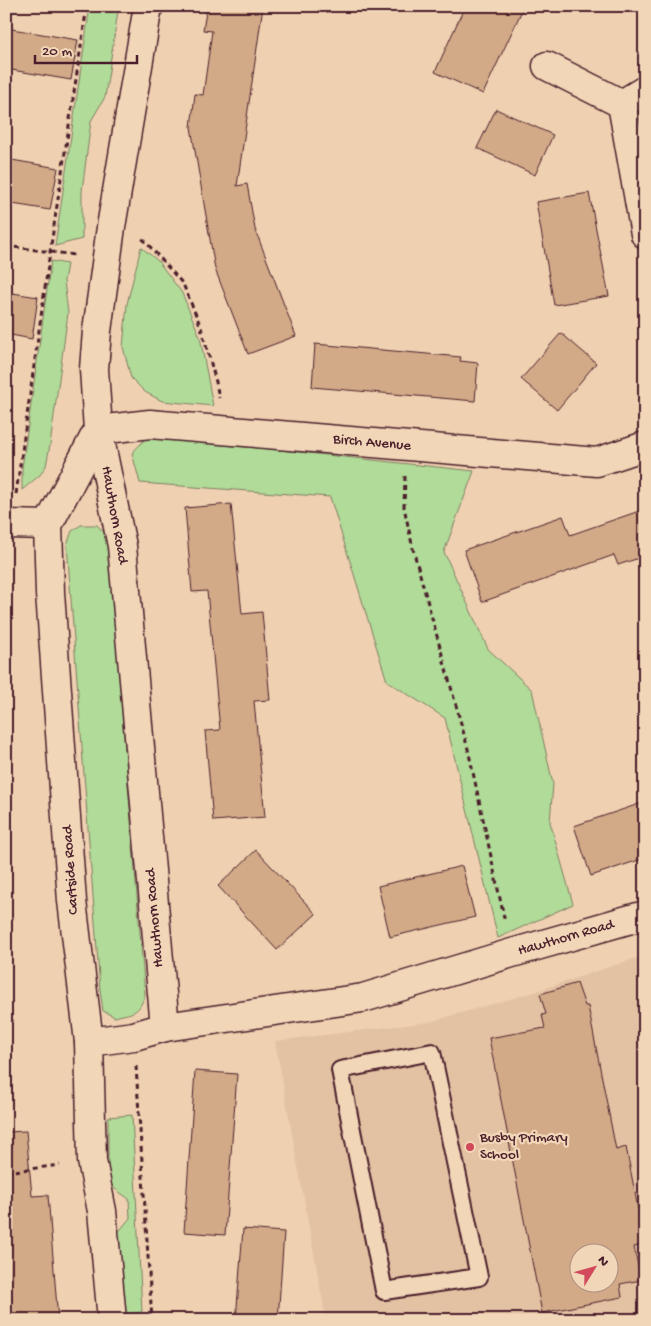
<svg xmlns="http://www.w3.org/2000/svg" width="651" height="1326" font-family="'Gochi Hand',sans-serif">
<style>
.built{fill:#e3c2a3;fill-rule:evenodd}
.green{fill:#b1db98;stroke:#7e7d62}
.building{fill:#d2aa88;stroke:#4a1f2b;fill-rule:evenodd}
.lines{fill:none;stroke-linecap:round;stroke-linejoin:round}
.service-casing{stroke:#4a1f2b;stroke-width:20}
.minor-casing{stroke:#4a1f2b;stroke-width:31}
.path{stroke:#4a1f2b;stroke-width:3;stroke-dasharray:5 4;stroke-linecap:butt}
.service{stroke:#f1d6b8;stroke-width:16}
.minor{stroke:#f1d6b8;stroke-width:28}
.poi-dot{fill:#d1495b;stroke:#f1d6b8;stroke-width:2}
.labels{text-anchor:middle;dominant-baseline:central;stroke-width:4.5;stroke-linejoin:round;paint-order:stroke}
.street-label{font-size:15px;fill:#4a1f2b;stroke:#f1d6b8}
.poi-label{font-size:15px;fill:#4a1f2b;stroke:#f1d6b8;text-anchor:start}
</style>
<rect width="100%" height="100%" fill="#efd1b1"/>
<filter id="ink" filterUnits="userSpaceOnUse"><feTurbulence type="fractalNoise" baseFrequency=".02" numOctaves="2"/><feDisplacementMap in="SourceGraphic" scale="10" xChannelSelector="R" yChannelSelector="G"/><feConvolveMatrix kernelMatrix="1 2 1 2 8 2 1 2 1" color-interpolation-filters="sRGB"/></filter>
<g filter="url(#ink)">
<!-- built -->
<path class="built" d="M645,955V1320H326L275,1041L429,1022L534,992ZM578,1254H608V1284H578Z"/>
<!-- green -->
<g class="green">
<polygon points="90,6 100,6 118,11 105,97 91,121 82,191 82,239 55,246"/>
<polygon points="141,247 158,261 182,293 200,337 213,406 162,401 145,392 131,378 123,347 127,304"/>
<polygon points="51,261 67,264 64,281 68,313 50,445 46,466 40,475 22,490 22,468"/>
<polygon points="146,438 280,450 474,471 444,552 488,649 532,690 553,784 550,822 573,904 498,938 445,718 387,681 330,497 140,483 132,453"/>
<path d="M81,525H97L108,537L145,995C138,1015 133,1012 115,1017L103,1011L100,990L67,545L72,531Z"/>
<polygon points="132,1115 142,1312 124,1314 115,1236 130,1218 129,1199 108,1184 108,1117"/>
</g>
<!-- building -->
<g class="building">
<polygon points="207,6 263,6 237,186 247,184 255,229 296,336 248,354 215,269 191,127 195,94 203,95 212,31 203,30"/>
<polygon points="465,6 524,6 483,94 435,72"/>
<polygon points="6,28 78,40 71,80 6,69"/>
<polygon points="496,109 553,135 535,175 477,148"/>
<polygon points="6,159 58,168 50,210 6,203"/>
<polygon points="589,193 609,296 554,305 536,202"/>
<polygon points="6,292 38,297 32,339 6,334"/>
<polygon points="561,333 596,363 557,410 521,379"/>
<polygon points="315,344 461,357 460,361 478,363 475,401 312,387"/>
<polygon points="231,504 242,614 262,612 270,700 254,701 265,817 213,821 205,731 220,730 207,591 192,592 185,508"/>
<polygon points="645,509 645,556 618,565 614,555 482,602 464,550 563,516 570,535"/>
<polygon points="645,802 645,858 591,876 574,826"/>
<polygon points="256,850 316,914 277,950 218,886"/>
<polygon points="462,866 475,917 390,937 378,886"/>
<path d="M577,983L585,1006H588L616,1150L626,1147L645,1244L634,1247L641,1280L620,1284L622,1297L542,1313L489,1038L545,1028L542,1015L546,1014L540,994ZM578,1254H608V1284H578Z"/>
<polygon points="195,1071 237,1074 225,1235 184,1232"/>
<polygon points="26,1131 32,1196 48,1195 58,1320 13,1320 6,1221 6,1132"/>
<polygon points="243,1229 284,1232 278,1320 236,1320"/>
</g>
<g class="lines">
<defs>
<polygon id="service" points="432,1052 479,1277 384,1291 340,1070"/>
<g id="minor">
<polyline points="148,6 111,227 97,331 94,369 98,430 122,546 165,1027"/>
<polyline points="547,66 622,104"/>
<polyline points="645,90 622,104 645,234"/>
<polyline points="98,430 48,525 50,593 72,901 89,1042 92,1161 102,1211 112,1320"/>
<polyline points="98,430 150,424 597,462 645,446"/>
<polyline points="6,524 48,525"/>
<polyline points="89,1042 134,1036 165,1027 363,998 512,953 645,915"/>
</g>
</defs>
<!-- service casing -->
<use href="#service" class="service-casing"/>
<!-- minor casing -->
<use href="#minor" class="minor-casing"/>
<!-- path -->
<g class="path">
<polyline points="142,239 144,240 183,284 201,327 216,382 219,398"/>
<polyline points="6,246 75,255"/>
<polyline points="405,476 404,507 413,549 468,749 505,922"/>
<polyline points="16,494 50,252 87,6"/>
<polyline points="136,1066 152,1320"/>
<polyline points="6,1172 60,1165"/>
</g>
<!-- service -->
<use href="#service" class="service"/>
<!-- minor -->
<use href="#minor" class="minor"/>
</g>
</g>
<!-- markers -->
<circle class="poi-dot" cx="470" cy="1147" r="5"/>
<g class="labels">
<!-- street labels -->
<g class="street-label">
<text transform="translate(372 443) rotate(5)">Birch Avenue</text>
<text transform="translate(114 515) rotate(80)">Hawthorn Road</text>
<text transform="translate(71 870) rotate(-94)">Cartside Road</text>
<text transform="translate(155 918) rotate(-95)">Hawthorn Road</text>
<text transform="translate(566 938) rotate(-16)">Hawthorn Road</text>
</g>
<!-- poi labels -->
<g class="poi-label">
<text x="480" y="1138">Busby Primary<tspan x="480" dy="17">School</tspan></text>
</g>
</g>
<!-- margin -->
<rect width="651" height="1326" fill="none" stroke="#f1d6b8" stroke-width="25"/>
<rect x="12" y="12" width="626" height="1301" fill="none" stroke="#4a1f2b" stroke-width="2" filter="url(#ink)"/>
<!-- north arrow -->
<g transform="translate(594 1268) rotate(53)"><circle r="24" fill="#f1d6b8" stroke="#ae8d80"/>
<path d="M0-4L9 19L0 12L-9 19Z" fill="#d1495b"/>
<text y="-8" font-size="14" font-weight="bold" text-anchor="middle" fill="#4a1f2b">N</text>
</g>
<!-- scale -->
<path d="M35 55v8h102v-8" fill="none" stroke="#4a1f2b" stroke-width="2.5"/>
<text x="42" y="55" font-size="15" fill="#4a1f2b" stroke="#f1d6b8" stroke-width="4" paint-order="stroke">20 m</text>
</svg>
